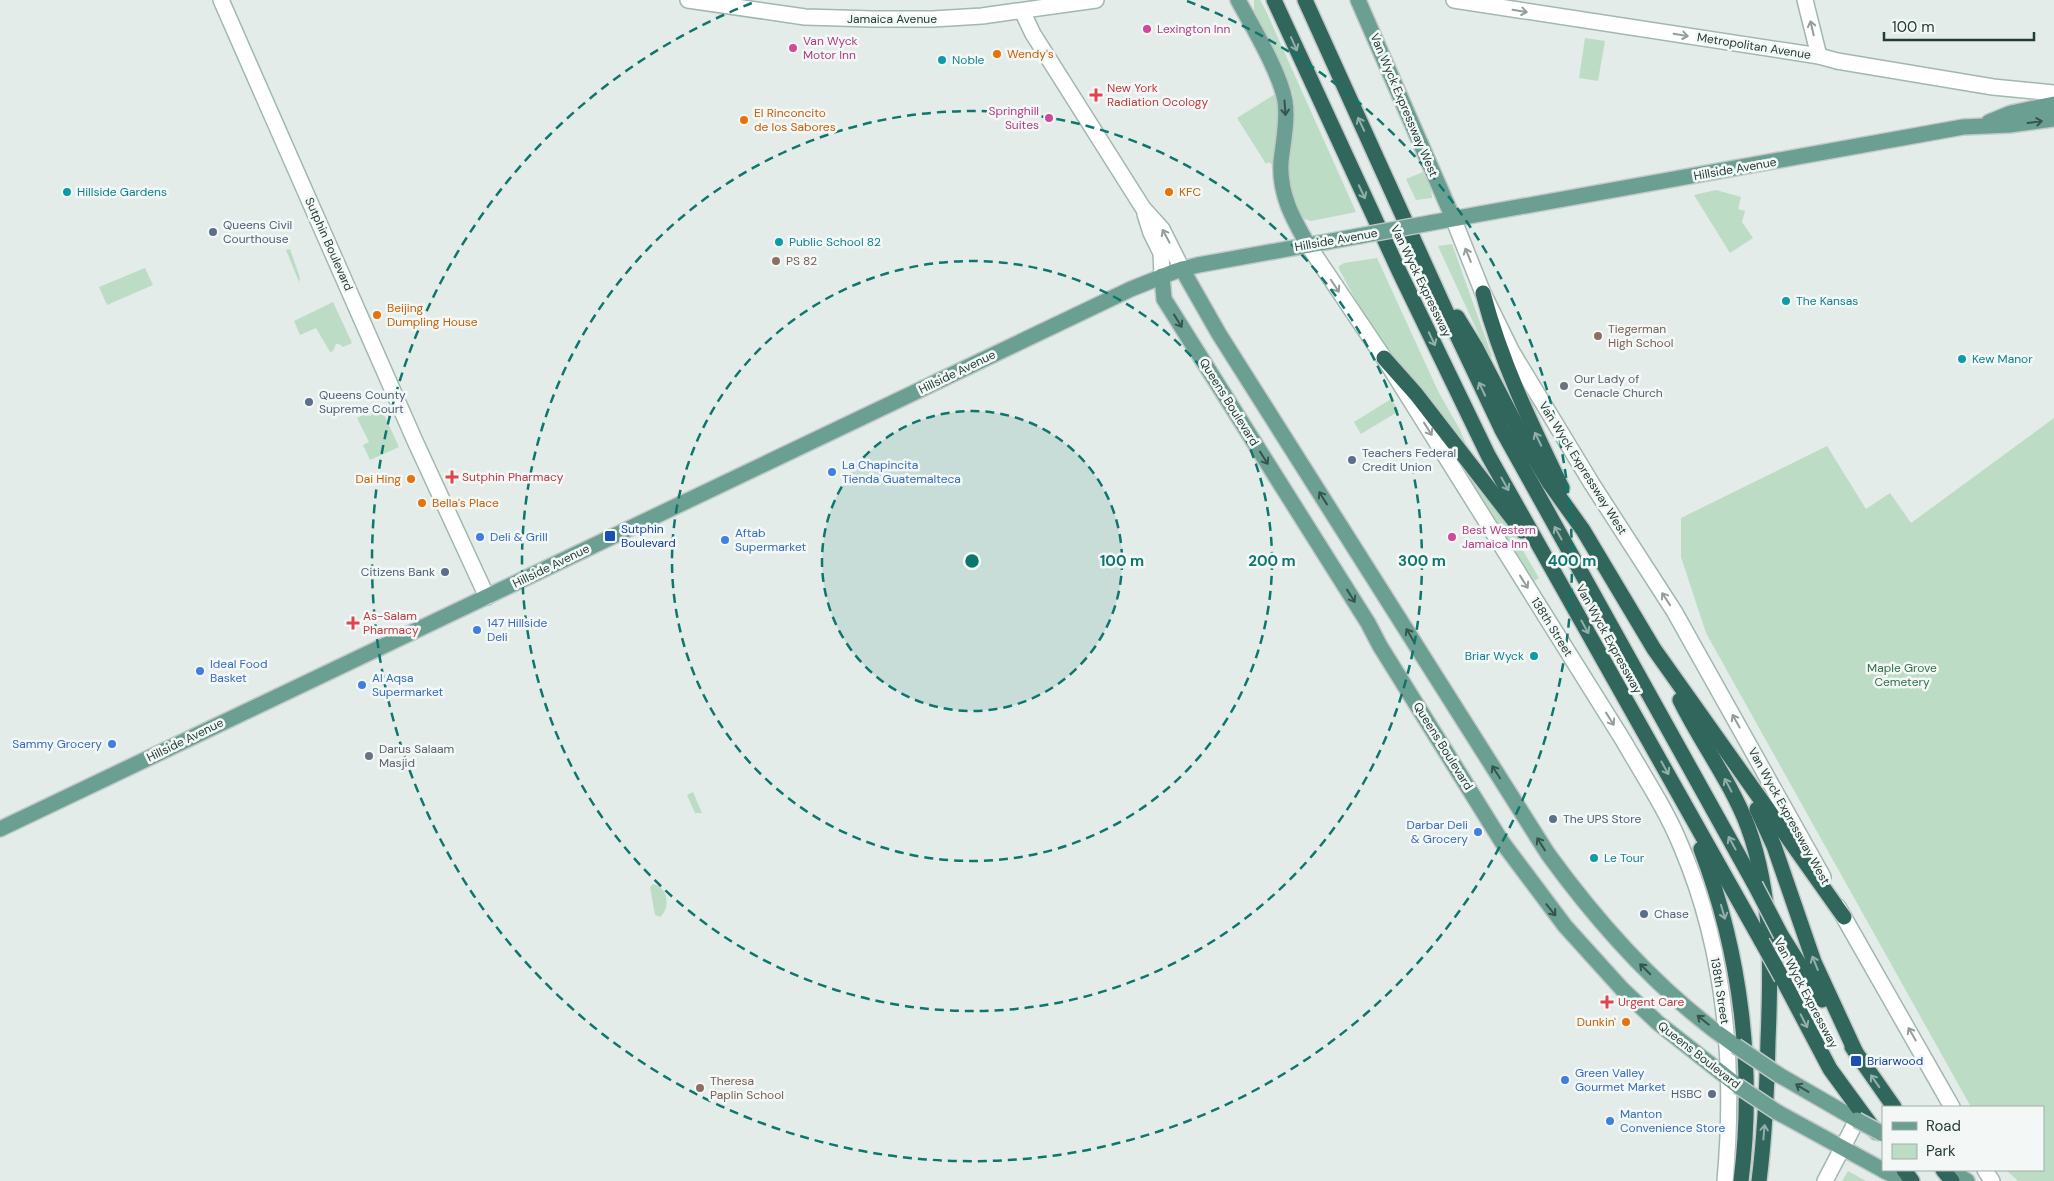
<svg xmlns="http://www.w3.org/2000/svg" width="2054" height="1181" font-family="'DM Sans',sans-serif">
<style>
.green{fill:#bddcc6}
.lines{fill:none;stroke-linecap:round;stroke-linejoin:round}
.secondary-casing{stroke:#a2b7b0;stroke-width:18}
.primary-casing{stroke:#c1c8c7;stroke-width:18}
.motorway-casing{stroke:#c1c8c7;stroke-width:18}
.secondary{stroke:#fff;stroke-width:15}
.primary{stroke:#6a9f92;stroke-width:15}
.motorway{stroke:#31665c;stroke-width:15}
.primary-bridge-casing{stroke:#c1c8c7;stroke-width:18;stroke-linecap:butt}
.motorway-bridge-casing{stroke:#c1c8c7;stroke-width:18;stroke-linecap:butt}
.primary-bridge{stroke:#6a9f92;stroke-width:15}
.motorway-bridge{stroke:#31665c;stroke-width:15}
.oneway{stroke:#919e9a}
.oneway2{stroke:#92afa9}
.oneway3{stroke:#35554d}
.ring{fill:none;stroke:#0f766e;stroke-width:2.5;stroke-dasharray:9 6}
.hotel-dot{fill:#d1479c;stroke:#f3f8f6;stroke-width:2}
.food-dot{fill:#e8710a;stroke:#f3f8f6;stroke-width:2}
.culture-dot{fill:#0f9aa8;stroke:#f3f8f6;stroke-width:2}
.health-dot{fill:#e0444e;stroke:#f3f8f6;stroke-width:2}
.service-dot{fill:#5c6f8a;stroke:#f3f8f6;stroke-width:2}
.education-dot{fill:#8d6e63;stroke:#f3f8f6;stroke-width:2}
.worship-dot{fill:#6b7280;stroke:#f3f8f6;stroke-width:2}
.shop-dot{fill:#3f7fe0;stroke:#f3f8f6;stroke-width:2}
.transit-dot{fill:#1a4fb4;stroke:#f3f8f6;stroke-width:2}
.labels{text-anchor:middle;dominant-baseline:central;stroke-width:5;stroke-linejoin:round;paint-order:stroke}
.street-label{font-size:12px;fill:#233c36;stroke:#f3f8f6}
.hotel-label{font-size:12px;fill:#b23c85;stroke:#f3f8f6;text-anchor:start}
.food-label{font-size:12px;fill:#c56008;stroke:#f3f8f6;text-anchor:start}
.culture-label{font-size:12px;fill:#0d838f;stroke:#f3f8f6;text-anchor:start}
.health-label{font-size:12px;fill:#be3a42;stroke:#f3f8f6;text-anchor:start}
.service-label{font-size:12px;fill:#4e5e75;stroke:#f3f8f6;text-anchor:start}
.education-label{font-size:12px;fill:#785e54;stroke:#f3f8f6;text-anchor:start}
.worship-label{font-size:12px;fill:#5b616d;stroke:#f3f8f6;text-anchor:start}
.shop-label{font-size:12px;fill:#366cbe;stroke:#f3f8f6;text-anchor:start}
.transit-label{font-size:12px;fill:#164399;stroke:#f3f8f6;text-anchor:start}
.park-label{font-size:12px;fill:#30704a;stroke:#f3f8f6}
.centre{fill:#0f766e;stroke:#f3f8f6;stroke-width:2.5}
.ring-label{font-size:15px;text-anchor:middle;font-weight:bold;fill:#0f766e;stroke:#f3f8f6;stroke-width:5;stroke-linejoin:round;paint-order:stroke}
</style>
<rect width="100%" height="100%" fill="#e3ece8"/>
<!-- green -->
<g class="green">
<polygon points="1254,0 1260,0 1266,11 1356,212 1311,221 1302,218 1291,191 1288,166 1294,109 1293,93 1254,11"/>
<polygon points="1585,38 1605,41 1598,81 1579,78"/>
<polygon points="1275,94 1279,108 1273,165 1268,162 1266,164 1237,118"/>
<polygon points="1423,172 1431,188 1432,198 1416,200 1406,179"/>
<polygon points="1716,190 1741,197 1738,209 1745,211 1742,222 1753,238 1730,253 1694,195"/>
<polygon points="1452,244 1492,356 1490,359 1438,246"/>
<polygon points="290,249 300,278 299,282 286,250"/>
<polygon points="1377,258 1438,391 1460,430 1470,453 1369,328 1362,312 1339,269 1339,266 1344,263"/>
<polygon points="145,268 153,285 107,305 99,287"/>
<polygon points="333,302 352,343 343,347 339,344 336,344 333,351 330,352 316,328 300,335 294,321"/>
<polygon points="1391,399 1399,411 1361,434 1354,422"/>
<polygon points="380,406 399,447 370,460 363,445 369,442 357,418 363,415 371,416 373,410"/>
<polygon points="2054,418 2054,1181 2018,1181 2006,1170 2043,1170 2043,1107 1971,1107 1706,633 1681,557 1681,518 1827,446 1866,509 1890,493 1911,523"/>
<polygon points="1469,473 1503,516 1539,578 1531,583 1470,481"/>
<polygon points="693,792 702,813 695,813 687,795"/>
<path d="M653,884C668,887 671,908 660,917L655,915L650,887Z"/>
<polygon points="1848,1171 1866,1181 1842,1181"/>
</g>
<g class="lines">
<defs>
<g id="secondary">
<polyline points="221,0 415,441 487,597"/>
<polyline points="688,0 805,17 873,19 933,19 982,16 1096,0"/>
<polyline points="1454,0 1819,56 1837,61 1993,87 2054,93"/>
<polyline points="1805,0 1819,56"/>
<polyline points="1022,11 1033,34 1143,208 1162,229 1182,269"/>
<polyline points="1145,214 1151,233 1161,253 1162,276"/>
<polyline points="1453,218 1483,293 1512,352 1592,484 1674,611 1823,877"/>
<path d="M1308,245L1384,358L1623,740C1643,775 1666,809 1681,846C1726,951 1735,1069 1725,1181"/>
<polyline points="1838,907 1952,1107"/>
<polyline points="1985,1170 1992,1181"/>
<polyline points="1825,1181 1857,1120"/>
</g>
<g id="primary">
<path d="M1238,0C1252,26 1280,72 1285,101C1288,121 1283,142 1281,162C1279,194 1293,219 1308,245"/>
<polyline points="1358,0 1453,218"/>
<polyline points="1989,122 2011,113 2054,104"/>
<polyline points="1430,223 1963,127 2009,125 2054,119"/>
<path d="M1182,269L1219,334L1548,854C1601,927 1662,995 1736,1046"/>
<polyline points="1162,276 1164,299 1368,623 1380,646 1502,842 1565,926 1622,989 1658,1023 1738,1086"/>
<polyline points="0,829 1131,289 1176,271 1198,265 1359,236"/>
<polyline points="1779,1075 1857,1120"/>
<polyline points="1777,1112 1883,1170"/>
<polyline points="1883,1170 1904,1181"/>
<polyline points="1949,1170 1967,1181"/>
</g>
<g id="motorway">
<polyline points="1274,0 1399,271 1488,455 1762,942"/>
<polyline points="1305,0 1455,331 1502,430 1755,885"/>
<path d="M1483,293C1501,362 1531,424 1562,488"/>
<polyline points="1457,317 1476,348 1527,446 1550,484 1583,530 1654,649 1844,917"/>
<polyline points="1384,358 1416,394 1522,531"/>
<path d="M1680,700C1701,743 1731,782 1748,827C1773,896 1771,969 1768,1041C1767,1088 1765,1134 1759,1181"/>
<polyline points="1757,809 1774,846 1814,962 1857,1055"/>
<path d="M1701,849C1741,954 1755,1069 1741,1181"/>
<polyline points="1781,935 1822,1000"/>
<polyline points="1782,978 1830,1069 1876,1132"/>
<polyline points="1852,1047 1894,1107"/>
<polyline points="1904,1170 1912,1181"/>
<polyline points="1943,1170 1952,1181"/>
</g>
</defs>
<!-- secondary casing -->
<use href="#secondary" class="secondary-casing"/>
<!-- primary casing -->
<use href="#primary" class="primary-casing"/>
<!-- motorway casing -->
<use href="#motorway" class="motorway-casing"/>
<!-- secondary -->
<use href="#secondary" class="secondary"/>
<!-- primary -->
<use href="#primary" class="primary"/>
<!-- motorway -->
<use href="#motorway" class="motorway"/>
<defs>
<g id="primary-bridge">
<polyline points="1359,236 1430,223"/>
<polyline points="1736,1046 1779,1075"/>
<polyline points="1738,1086 1777,1112"/>
<polyline points="1857,1120 1883,1134"/>
</g>
<g id="motorway-bridge">
<polyline points="1755,885 1781,935"/>
<polyline points="1762,942 1782,978"/>
</g>
</defs>
<!-- primary-bridge casing -->
<use href="#primary-bridge" class="primary-bridge-casing"/>
<!-- motorway-bridge casing -->
<use href="#motorway-bridge" class="motorway-bridge-casing"/>
<!-- primary-bridge -->
<use href="#primary-bridge" class="primary-bridge"/>
<!-- motorway-bridge -->
<use href="#motorway-bridge" class="motorway-bridge"/>
</g>
<!-- one-way arrows -->
<defs><path id="oneway-shaft" d="M-6 0H5M1.5-3L5.5 0L1.5 3" fill="none" stroke-width="1.6" stroke-linecap="round" stroke-linejoin="round" transform="scale(1.25)"/></defs>
<g class="oneway">
<use href="#oneway-shaft" transform="translate(1520 11) rotate(9)"/>
<use href="#oneway-shaft" transform="translate(1812 28) rotate(-103)"/>
<use href="#oneway-shaft" transform="translate(1681 35) rotate(9)"/>
<use href="#oneway-shaft" transform="translate(1166 236) rotate(-118)"/>
<use href="#oneway-shaft" transform="translate(1468 255) rotate(-112)"/>
<use href="#oneway-shaft" transform="translate(1335 286) rotate(56)"/>
<use href="#oneway-shaft" transform="translate(1428 429) rotate(58)"/>
<use href="#oneway-shaft" transform="translate(1524 582) rotate(58)"/>
<use href="#oneway-shaft" transform="translate(1666 599) rotate(-123)"/>
<use href="#oneway-shaft" transform="translate(1610 719) rotate(58)"/>
<use href="#oneway-shaft" transform="translate(1736 721) rotate(-119)"/>
<use href="#oneway-shaft" transform="translate(1912 1034) rotate(-120)"/>
</g>
<g class="oneway2">
<use href="#oneway-shaft" transform="translate(1294 44) rotate(66)"/>
<use href="#oneway-shaft" transform="translate(1361 124) rotate(-115)"/>
<use href="#oneway-shaft" transform="translate(1362 192) rotate(65)"/>
<use href="#oneway-shaft" transform="translate(1432 339) rotate(65)"/>
<use href="#oneway-shaft" transform="translate(1482 389) rotate(-115)"/>
<use href="#oneway-shaft" transform="translate(1538 439) rotate(-116)"/>
<use href="#oneway-shaft" transform="translate(1505 484) rotate(61)"/>
<use href="#oneway-shaft" transform="translate(1558 533) rotate(-119)"/>
<use href="#oneway-shaft" transform="translate(1585 627) rotate(61)"/>
<use href="#oneway-shaft" transform="translate(1665 768) rotate(61)"/>
<use href="#oneway-shaft" transform="translate(1728 785) rotate(-118)"/>
<use href="#oneway-shaft" transform="translate(1732 843) rotate(-119)"/>
<use href="#oneway-shaft" transform="translate(1723 912) rotate(74)"/>
<use href="#oneway-shaft" transform="translate(1815 963) rotate(-112)"/>
<use href="#oneway-shaft" transform="translate(1804 1021) rotate(63)"/>
<use href="#oneway-shaft" transform="translate(1875 1081) rotate(-125)"/>
<use href="#oneway-shaft" transform="translate(1764 1132) rotate(-85)"/>
</g>
<g class="oneway3">
<use href="#oneway-shaft" transform="translate(1285 108) rotate(86)"/>
<use href="#oneway-shaft" transform="translate(2035 122) rotate(-8)"/>
<use href="#oneway-shaft" transform="translate(1178 321) rotate(58)"/>
<use href="#oneway-shaft" transform="translate(1264 458) rotate(58)"/>
<use href="#oneway-shaft" transform="translate(1323 498) rotate(-122)"/>
<use href="#oneway-shaft" transform="translate(1351 596) rotate(58)"/>
<use href="#oneway-shaft" transform="translate(1410 635) rotate(-120)"/>
<use href="#oneway-shaft" transform="translate(1496 772) rotate(-123)"/>
<use href="#oneway-shaft" transform="translate(1541 844) rotate(-122)"/>
<use href="#oneway-shaft" transform="translate(1551 910) rotate(51)"/>
<use href="#oneway-shaft" transform="translate(1645 969) rotate(-135)"/>
<use href="#oneway-shaft" transform="translate(1703 1020) rotate(-141)"/>
<use href="#oneway-shaft" transform="translate(1802 1088) rotate(-149)"/>
</g>
<!-- distance rings -->
<circle cx="972" cy="561" r="150" fill="#0f766e" fill-opacity=".12"/>
<g class="ring">
<circle cx="972" cy="561" r="150"/>
<circle cx="972" cy="561" r="300"/>
<circle cx="972" cy="561" r="450"/>
<path d="M1187 1A600 600 0 1 1 757 1"/>
</g>
<!-- markers -->
<g class="hotel-dot">
<circle cx="1147" cy="29" r="5"/>
<circle cx="793" cy="48" r="5"/>
<circle cx="1049" cy="118" r="5"/>
<circle cx="1452" cy="537" r="5"/>
</g>
<g class="food-dot">
<circle cx="997" cy="54" r="5"/>
<circle cx="744" cy="120" r="5"/>
<circle cx="1169" cy="192" r="5"/>
<circle cx="377" cy="315" r="5"/>
<circle cx="411" cy="479" r="5"/>
<circle cx="422" cy="503" r="5"/>
<circle cx="1626" cy="1022" r="5"/>
</g>
<g class="culture-dot">
<circle cx="942" cy="60" r="5"/>
<circle cx="67" cy="192" r="5"/>
<circle cx="779" cy="242" r="5"/>
<circle cx="1786" cy="301" r="5"/>
<circle cx="1962" cy="359" r="5"/>
<circle cx="1534" cy="656" r="5"/>
<circle cx="1594" cy="858" r="5"/>
</g>
<g class="health-dot">
<path d="M1093.5 87.5h5v5h5v5h-5v5h-5v-5h-5v-5h5z"/>
<path d="M449.5 469.5h5v5h5v5h-5v5h-5v-5h-5v-5h5z"/>
<path d="M350.5 615.5h5v5h5v5h-5v5h-5v-5h-5v-5h5z"/>
<path d="M1604.5 994.5h5v5h5v5h-5v5h-5v-5h-5v-5h5z"/>
</g>
<g class="service-dot">
<circle cx="213" cy="232" r="5"/>
<circle cx="309" cy="402" r="5"/>
<circle cx="1352" cy="460" r="5"/>
<circle cx="445" cy="572" r="5"/>
<circle cx="1553" cy="819" r="5"/>
<circle cx="1644" cy="914" r="5"/>
<circle cx="1712" cy="1094" r="5"/>
</g>
<g class="education-dot">
<circle cx="776" cy="261" r="5"/>
<circle cx="1598" cy="336" r="5"/>
<circle cx="700" cy="1088" r="5"/>
</g>
<g class="worship-dot">
<circle cx="1564" cy="386" r="5"/>
<circle cx="369" cy="756" r="5"/>
</g>
<g class="shop-dot">
<circle cx="832" cy="472" r="5"/>
<circle cx="480" cy="537" r="5"/>
<circle cx="725" cy="540" r="5"/>
<circle cx="477" cy="630" r="5"/>
<circle cx="200" cy="671" r="5"/>
<circle cx="362" cy="685" r="5"/>
<circle cx="112" cy="744" r="5"/>
<circle cx="1478" cy="832" r="5"/>
<circle cx="1565" cy="1080" r="5"/>
<circle cx="1610" cy="1121" r="5"/>
</g>
<g class="transit-dot">
<rect x="604" y="530" width="12" height="12" rx="2.5"/>
<rect x="1850" y="1055" width="12" height="12" rx="2.5"/>
</g>
<g class="labels">
<!-- street labels -->
<g class="street-label">
<text x="892" y="19">Jamaica Avenue</text>
<text transform="translate(1754 46) rotate(9)">Metropolitan Avenue</text>
<text transform="translate(1404 105) rotate(67)">Van Wyck Expressway West</text>
<text transform="translate(1735 169) rotate(-10)">Hillside Avenue</text>
<text transform="translate(1336 240) rotate(-10)">Hillside Avenue</text>
<text transform="translate(329 244) rotate(66)">Sutphin Boulevard</text>
<text transform="translate(1421 281) rotate(64)">Van Wyck Expressway</text>
<text transform="translate(957 372) rotate(-26)">Hillside Avenue</text>
<text transform="translate(1229 402) rotate(58)">Queens Boulevard</text>
<text transform="translate(1583 468) rotate(58)">Van Wyck Expressway West</text>
<text transform="translate(551 566) rotate(-26)">Hillside Avenue</text>
<text transform="translate(1552 627) rotate(58)">138th Street</text>
<text transform="translate(1609 639) rotate(61)">Van Wyck Expressway</text>
<text transform="translate(185 740) rotate(-26)">Hillside Avenue</text>
<text transform="translate(1443 746) rotate(58)">Queens Boulevard</text>
<text transform="translate(1789 816) rotate(61)">Van Wyck Expressway West</text>
<text transform="translate(1720 991) rotate(81)">138th Street</text>
<text transform="translate(1806 993) rotate(62)">Van Wyck Expressway</text>
<text transform="translate(1699 1055) rotate(38)">Queens Boulevard</text>
</g>
<!-- hotel labels -->
<g class="hotel-label">
<text x="1157" y="29">Lexington Inn</text>
<text x="803" y="41">Van Wyck<tspan x="803" dy="14">Motor Inn</tspan></text>
<text x="1039" y="111" text-anchor="end">Springhill<tspan x="1039" dy="14">Suites</tspan></text>
<text x="1462" y="530">Best Western<tspan x="1462" dy="14">Jamaica Inn</tspan></text>
</g>
<!-- food labels -->
<g class="food-label">
<text x="1007" y="54">Wendy's</text>
<text x="754" y="113">El Rinconcito<tspan x="754" dy="14">de los Sabores</tspan></text>
<text x="1179" y="192">KFC</text>
<text x="387" y="308">Beijing<tspan x="387" dy="14">Dumpling House</tspan></text>
<text x="401" y="479" text-anchor="end">Dai Hing</text>
<text x="432" y="503">Bella's Place</text>
<text x="1616" y="1022" text-anchor="end">Dunkin'</text>
</g>
<!-- culture labels -->
<g class="culture-label">
<text x="952" y="60">Noble</text>
<text x="77" y="192">Hillside Gardens</text>
<text x="789" y="242">Public School 82</text>
<text x="1796" y="301">The Kansas</text>
<text x="1972" y="359">Kew Manor</text>
<text x="1524" y="656" text-anchor="end">Briar Wyck</text>
<text x="1604" y="858">Le Tour</text>
</g>
<!-- health labels -->
<g class="health-label">
<text x="1107" y="88">New York<tspan x="1107" dy="14">Radiation Ocology</tspan></text>
<text x="462" y="477">Sutphin Pharmacy</text>
<text x="363" y="616">As-Salam<tspan x="363" dy="14">Pharmacy</tspan></text>
<text x="1618" y="1002">Urgent Care</text>
</g>
<!-- service labels -->
<g class="service-label">
<text x="223" y="225">Queens Civil<tspan x="223" dy="14">Courthouse</tspan></text>
<text x="319" y="395">Queens County<tspan x="319" dy="14">Supreme Court</tspan></text>
<text x="1362" y="453">Teachers Federal<tspan x="1362" dy="14">Credit Union</tspan></text>
<text x="435" y="572" text-anchor="end">Citizens Bank</text>
<text x="1563" y="819">The UPS Store</text>
<text x="1654" y="914">Chase</text>
<text x="1702" y="1094" text-anchor="end">HSBC</text>
</g>
<!-- education labels -->
<g class="education-label">
<text x="786" y="261">PS 82</text>
<text x="1608" y="329">Tiegerman<tspan x="1608" dy="14">High School</tspan></text>
<text x="710" y="1081">Theresa<tspan x="710" dy="14">Paplin School</tspan></text>
</g>
<!-- worship labels -->
<g class="worship-label">
<text x="1574" y="379">Our Lady of<tspan x="1574" dy="14">Cenacle Church</tspan></text>
<text x="379" y="749">Darus Salaam<tspan x="379" dy="14">Masjid</tspan></text>
</g>
<!-- shop labels -->
<g class="shop-label">
<text x="842" y="465">La Chapincita<tspan x="842" dy="14">Tienda Guatemalteca</tspan></text>
<text x="735" y="533">Aftab<tspan x="735" dy="14">Supermarket</tspan></text>
<text x="490" y="537">Deli &amp; Grill</text>
<text x="487" y="623">147 Hillside<tspan x="487" dy="14">Deli</tspan></text>
<text x="210" y="664">Ideal Food<tspan x="210" dy="14">Basket</tspan></text>
<text x="372" y="678">Al Aqsa<tspan x="372" dy="14">Supermarket</tspan></text>
<text x="102" y="744" text-anchor="end">Sammy Grocery</text>
<text x="1468" y="825" text-anchor="end">Darbar Deli<tspan x="1468" dy="14">&amp; Grocery</tspan></text>
<text x="1575" y="1073">Green Valley<tspan x="1575" dy="14">Gourmet Market</tspan></text>
<text x="1620" y="1114">Manton<tspan x="1620" dy="14">Convenience Store</tspan></text>
</g>
<!-- transit labels -->
<g class="transit-label">
<text x="621" y="529">Sutphin<tspan x="621" dy="14">Boulevard</tspan></text>
<text x="1867" y="1061">Briarwood</text>
</g>
<!-- park labels -->
<g class="park-label">
<text x="1902" y="668">Maple Grove<tspan x="1902" dy="14">Cemetery</tspan></text>
</g>
</g>
<circle cx="972" cy="561" r="8" class="centre"/>
<g class="ring-label">
<text x="1122" y="566">100 m</text>
<text x="1272" y="566">200 m</text>
<text x="1422" y="566">300 m</text>
<text x="1572" y="566">400 m</text>
</g>
<!-- legend -->
<rect x="1882" y="1106" width="162" height="65" fill="#f3f8f6" stroke="#a0ada9"/>
<rect x="1892" y="1122" width="25" height="8" fill="#6a9f92" stroke="#a0ada9"/>
<text x="1926" y="1131" font-size="15" fill="#233c36">Road</text>
<rect x="1892" y="1144" width="25" height="15" fill="#bddcc6" stroke="#a0ada9"/>
<text x="1926" y="1156" font-size="15" fill="#233c36">Park</text>
<!-- scale -->
<path d="M1884 32v8h150v-8" fill="none" stroke="#233c36" stroke-width="2.5"/>
<text x="1892" y="32" font-size="15" fill="#233c36" stroke="#f3f8f6" stroke-width="4" paint-order="stroke">100 m</text>
</svg>
